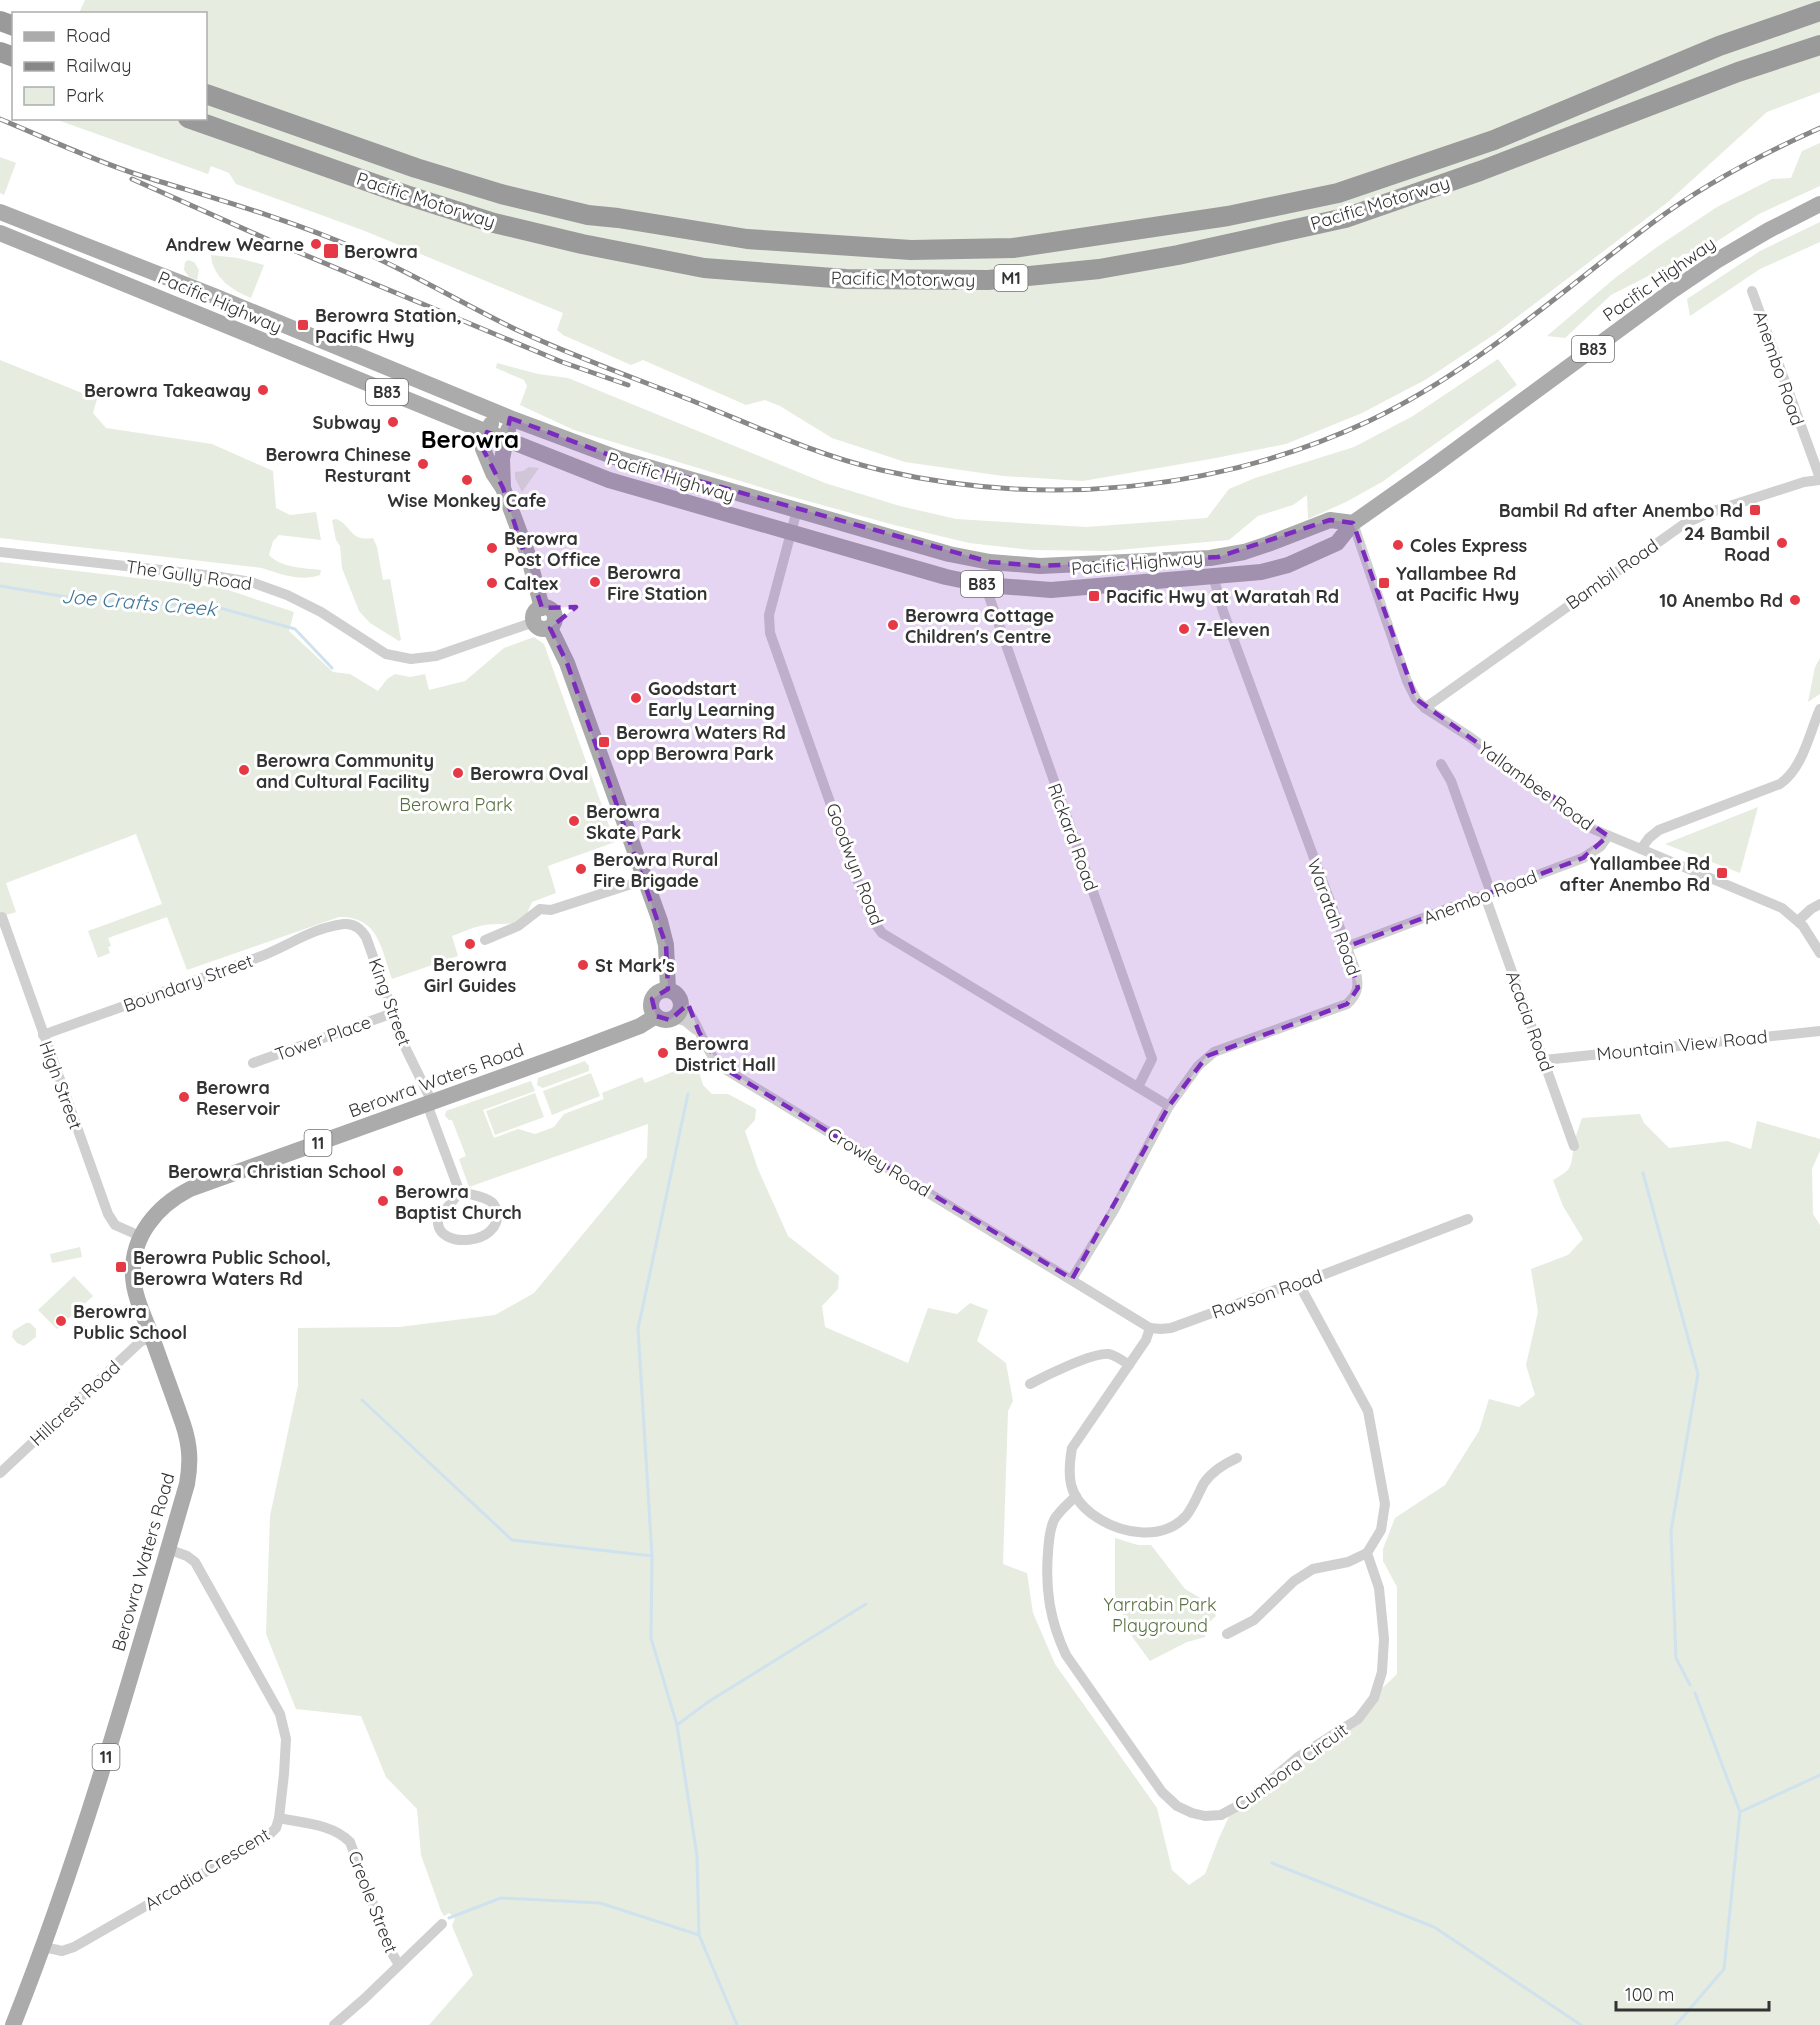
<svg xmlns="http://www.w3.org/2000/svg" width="1820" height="2025" font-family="Quicksand,sans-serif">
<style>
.green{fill:#e6ecdf}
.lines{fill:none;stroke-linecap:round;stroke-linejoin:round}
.stream{stroke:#cfe2ee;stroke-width:3}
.street{stroke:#d0d0d0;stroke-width:10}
.primary{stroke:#ababab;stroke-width:16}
.highway{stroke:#9a9a9a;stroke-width:20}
.rail-casing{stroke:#888;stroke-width:5}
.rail{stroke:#fff;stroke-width:3;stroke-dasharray:9;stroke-linecap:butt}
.marked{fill:#7b2cbf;fill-opacity:0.2;stroke:#7b2cbf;stroke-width:4.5;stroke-dasharray:12 8;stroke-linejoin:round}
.poi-dot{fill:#e63946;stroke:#fff;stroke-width:2}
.labels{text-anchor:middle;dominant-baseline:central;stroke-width:6;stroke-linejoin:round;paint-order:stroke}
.shield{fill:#fff;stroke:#707070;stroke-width:1.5}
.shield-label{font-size:16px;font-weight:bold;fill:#333}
.street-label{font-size:18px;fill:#333;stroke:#fff}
.poi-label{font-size:18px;font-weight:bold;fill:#333;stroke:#fff;text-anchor:start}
.park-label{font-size:18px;fill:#56703f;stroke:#fff}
.water-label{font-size:20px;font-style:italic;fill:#3f7597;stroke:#fff}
.district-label{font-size:24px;font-weight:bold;fill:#000;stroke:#fff}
</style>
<rect width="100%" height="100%" fill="#fff"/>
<!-- green -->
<g class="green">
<polygon points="85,0 1820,0 1820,92 1767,112 1668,202 1495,334 1425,380 1362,413 1286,444 1216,458 1083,481 1003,476 905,462 832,438 780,406 765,400 746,405 643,360 631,365 563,335 557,330 563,313 365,231 236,184 229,173 211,166 208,174 55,119 206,118 206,14 79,13"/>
<polygon points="1820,143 1820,186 1759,214 1699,253 1683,254 1668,266 1611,295 1565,338 1547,336 1615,278 1657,247 1717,207 1772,179 1791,178 1802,151"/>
<polygon points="0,157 16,163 4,195 0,193"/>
<polygon points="1820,222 1820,242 1760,269 1690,316 1687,299 1760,251"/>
<path d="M211,255L238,258L264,265L251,298C233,291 212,277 211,255Z"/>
<polygon points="188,260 194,262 199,270 197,280 189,277 184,270 185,262"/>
<polygon points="1498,359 1517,385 1382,482 1346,502 1308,519 1307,495 1293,505 1258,516 1229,540 1107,551 1031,550 969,543 894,525 786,495 574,430 520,405 527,386 524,380 496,368 497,363 538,374 568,378 825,483 900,506 956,519 1086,527 1207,518 1229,489 1255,478 1354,447 1413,416"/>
<path d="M0,360L97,399L93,413L106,428L212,444L273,471L276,508L290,515L316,512L321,540L279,535L273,541L269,555C281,568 304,568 321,570L320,575C301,582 280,574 262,568L0,538Z"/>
<polygon points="529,467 539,468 522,492 515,478 515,472 523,471"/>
<path d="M336,519C352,525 349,542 373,538L377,547L383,580L390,579L401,640L399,641L370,623L359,611L342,568L340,546L336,540L332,520Z"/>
<path d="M0,562L222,588L294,612L289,631L333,672L350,674L378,691L387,679L395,674L410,677L425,674L429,690L465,681L504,648L534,637L544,644L615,842L548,866L556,893L532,902C521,933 504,920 480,926C470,928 461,933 452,936L458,956L392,979C381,949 379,916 339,917L187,970L167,917L108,938L111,946L108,947L110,953L98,958L88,931L162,904L136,834L6,883L16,912L0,917Z"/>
<polygon points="1820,658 1820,694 1808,702 1815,667"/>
<polygon points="1758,807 1740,873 1665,844"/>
<polygon points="585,1061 589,1066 589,1071 543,1088 537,1085 538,1078"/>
<path d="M687,1066L698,1069L703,1085L712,1094H728L756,1109L755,1120L745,1131L758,1169L788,1236L839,1276L838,1289L822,1306L825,1327L908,1363L928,1308L957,1314L970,1303L988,1310L977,1341L1006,1363L1013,1401L1008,1411L1003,1564L1027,1573L1033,1613L1055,1664L1157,1808L1172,1870L1189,1885L1205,1874L1219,1838L1232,1810L1336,1733L1397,1674V1587L1383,1561V1549L1395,1518L1445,1485L1479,1431L1489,1399L1519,1407L1535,1395L1526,1365L1538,1312L1531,1269L1568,1255L1583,1239L1563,1206L1553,1180C1574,1168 1570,1168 1574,1146C1575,1137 1579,1127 1582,1118L1640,1114L1644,1123L1669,1148L1727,1141L1751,1149L1757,1121L1820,1139V1151L1812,1169L1813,1214L1820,1225V2025H429L473,1975L452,1926L455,1918L449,1913L444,1916L441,1911L421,1855L417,1809L386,1777L361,1716L296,1709L266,1634L270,1516L298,1385V1328L399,1327L495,1315L534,1293L647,1157L648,1124L469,1187L459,1159L466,1156L452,1120H449L445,1116L446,1111L531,1081L535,1091L483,1110L494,1138L518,1129L535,1134L554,1127L564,1114L604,1099L602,1093L642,1077L645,1083Z"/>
<polygon points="591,1073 600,1096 552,1115 543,1091"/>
<polygon points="535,1093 544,1117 495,1135 486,1111"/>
<polygon points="80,1247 82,1257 52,1263 50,1254"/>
<polygon points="74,1276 93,1296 57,1329 38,1310"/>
<polygon points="26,1323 30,1323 36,1329 36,1337 24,1346 17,1343 12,1337 13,1331"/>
<polygon points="1115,1538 1138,1545 1151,1545 1185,1589 1219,1609 1214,1612 1216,1616 1206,1625 1205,1637 1187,1642 1150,1661 1133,1638 1115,1597"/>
</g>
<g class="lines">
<!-- stream -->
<g class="stream">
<polyline points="0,586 85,600 213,606 295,629 332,668"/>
<polyline points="688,1094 638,1329 652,1556 651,1638 677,1725 697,1856 699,1935 737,2025"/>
<polyline points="1643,1173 1698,1374 1671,1531 1676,1658 1690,1685"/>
<polyline points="362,1400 512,1540 652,1556"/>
<polyline points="677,1725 708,1702 866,1604"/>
<polyline points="1740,1812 1820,1775"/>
<polyline points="1272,1863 1434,1927 1581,2025"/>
<polyline points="449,1918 501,1898 600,1903 699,1935"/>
<polyline points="1676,2025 1724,1969 1740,1812 1695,1693"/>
</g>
<!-- street -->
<g class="street">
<polyline points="1752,291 1820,478"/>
<polyline points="797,510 769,615 770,633 871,918 882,933 1169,1106"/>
<polyline points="1353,523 1407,681 1416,699 1425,708 1470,737 1593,829 1782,908 1803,926 1820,953"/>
<polyline points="0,552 215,576 251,582 287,595 321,612 386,654 411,659 436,656 534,622"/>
<polyline points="985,585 1152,1059 1138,1087"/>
<polyline points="1425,708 1684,524 1711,512 1804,482 1820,480"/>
<polyline points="1441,764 1451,781 1491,893"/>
<path d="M1641,849L1649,838L1659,830L1780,784C1803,768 1809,734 1820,709"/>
<polyline points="1485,896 1574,1146"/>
<polyline points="2,917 108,1214 115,1225 140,1236"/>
<polyline points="1798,921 1811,909 1820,904"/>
<polyline points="485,940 518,926 540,909 551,910 644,880"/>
<polyline points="1346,947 1583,858 1601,846 1608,836"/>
<path d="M681,1003C699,1021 702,1047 720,1066L1150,1328L1161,1329L1171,1328L1278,1289L1299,1284L1468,1219"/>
<polyline points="675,1018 685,1021 696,1030"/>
<path d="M43,1035C115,1009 187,984 259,957C286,947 314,927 344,924C354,923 361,929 366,937L406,1049L432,1102"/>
<polyline points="1544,1060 1820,1031"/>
<polyline points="253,1063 393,1013"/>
<path d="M427,1104L459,1190C455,1203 439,1213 438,1221C437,1250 502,1245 497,1212C496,1208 494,1203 490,1201C481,1195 468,1195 459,1190"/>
<path d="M1072,1279L1114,1210L1169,1106L1198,1066L1214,1052L1347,1004C1358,994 1359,986 1356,972L1223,611L1213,576"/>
<path d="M1150,1328L1146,1340L1072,1448C1067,1476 1068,1496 1092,1514C1119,1534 1162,1542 1186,1516C1194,1506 1198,1494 1204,1483C1212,1471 1224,1464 1237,1458"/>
<path d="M1030,1384C1045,1376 1093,1352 1109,1354C1117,1356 1123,1361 1129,1365"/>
<polyline points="0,1473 140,1342 152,1337"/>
<path d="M1076,1496C1068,1504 1059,1511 1054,1520C1049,1531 1049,1541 1048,1552C1045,1590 1050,1621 1066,1655L1162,1792L1177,1806L1192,1813L1205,1816L1221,1815L1245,1802L1298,1757L1358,1719L1374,1698L1382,1672L1384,1639L1379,1588L1367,1553L1381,1530L1385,1504L1368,1411L1299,1284"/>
<polyline points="1227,1634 1254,1620 1294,1581 1313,1569 1348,1562 1367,1553"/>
<path d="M279,1818C303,1823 332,1824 350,1842L390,1950L399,1965"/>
<polyline points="44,1947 62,1951 74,1947 268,1836 276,1828 279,1818 284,1774 286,1739 280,1714 195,1562 187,1556 168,1549"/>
<polyline points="334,2025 364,1999 442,1924"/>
</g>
<!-- primary -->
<g class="primary">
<polyline points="0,212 214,296 510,418 620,459 949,554 990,562 1040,566 1210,558 1244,552 1268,544 1330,520 1353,523"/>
<polyline points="0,233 472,426 609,480 946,577 985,585 1051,590 1261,572 1288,565 1337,543 1353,523 1431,468 1673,290 1716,261 1769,230 1820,204"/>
<polyline points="491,424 483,444 483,449 493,473 503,488 528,555 542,608"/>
<polyline points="503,487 502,459 508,430"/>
<circle cx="544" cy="618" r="11"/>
<polyline points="550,628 567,663 660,921 666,945 668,990"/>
<circle cx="666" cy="1005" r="15"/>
<path d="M13,2025C83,1849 134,1666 187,1484C191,1462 190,1445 183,1424C173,1395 162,1366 152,1337C145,1318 134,1297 133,1276C131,1236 157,1206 190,1189L574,1051L640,1026L656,1016"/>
</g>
<!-- highway -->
<g class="highway">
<polyline points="0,21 14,26"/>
<polyline points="0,52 14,57"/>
<polyline points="206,94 416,168 501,194 588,215 618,218 747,239 911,250 1013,248 1228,216 1338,193 1494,140 1719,46 1820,11"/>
<polyline points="188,118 406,195 494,223 582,244 704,268 846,279 988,280 1099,269 1178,255 1345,218 1480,171 1738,72 1820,45"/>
</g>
<defs>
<g id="rail">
<path d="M0,119C46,138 92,160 139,175C212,198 286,218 357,249C412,273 463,304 517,330C575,357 634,378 693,401C755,426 816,455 881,470C1045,508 1216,492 1369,421C1476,370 1561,291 1655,221C1706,183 1762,154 1820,128"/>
<polyline points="132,179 269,240 562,362 628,385"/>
</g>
</defs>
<!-- rail casing -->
<use href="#rail" class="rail-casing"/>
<!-- rail -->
<use href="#rail" class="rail"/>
</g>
<!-- marked area -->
<path class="marked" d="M510,418L620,459L990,562L1040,566L1218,557L1330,520L1353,523L1416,699L1608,836L1583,858L1346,947L1358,988L1347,1004L1207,1056L1169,1106L1072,1279L720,1066L699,1032L688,1004L670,1020L656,1016L652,999L668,989L666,945L567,663L550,628L576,607L542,608L503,488L483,449L487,432L506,439Z"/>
<!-- markers -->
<g class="poi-dot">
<circle cx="316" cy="244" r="6"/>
<rect x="323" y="243" width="16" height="16" rx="3"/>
<rect x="297" y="319" width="12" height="12" rx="3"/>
<circle cx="263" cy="390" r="6"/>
<circle cx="393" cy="422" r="6"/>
<circle cx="423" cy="464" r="6"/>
<circle cx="467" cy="480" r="6"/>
<rect x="1749" y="504" width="12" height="12" rx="3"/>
<circle cx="1782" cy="543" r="6"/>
<circle cx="1398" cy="545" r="6"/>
<circle cx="492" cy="548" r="6"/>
<circle cx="595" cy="582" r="6"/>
<circle cx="492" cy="583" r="6"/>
<rect x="1378" y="577" width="12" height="12" rx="3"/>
<rect x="1088" y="590" width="12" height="12" rx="3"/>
<circle cx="1795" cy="600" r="6"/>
<circle cx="893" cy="625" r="6"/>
<circle cx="1184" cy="629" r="6"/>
<circle cx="636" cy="698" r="6"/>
<rect x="598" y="736" width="12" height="12" rx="3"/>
<circle cx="244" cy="770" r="6"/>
<circle cx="458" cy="773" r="6"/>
<circle cx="574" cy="821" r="6"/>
<circle cx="581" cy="869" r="6"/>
<rect x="1716" y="867" width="12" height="12" rx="3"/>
<circle cx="470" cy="944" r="6"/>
<circle cx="583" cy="965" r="6"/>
<circle cx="663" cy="1053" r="6"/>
<circle cx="184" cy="1097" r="6"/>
<circle cx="398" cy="1171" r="6"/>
<circle cx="383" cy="1201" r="6"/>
<rect x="115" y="1261" width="12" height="12" rx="3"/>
<circle cx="61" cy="1321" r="6"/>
</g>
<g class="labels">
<!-- shield labels -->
<g class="shield">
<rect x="994.5" y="265" width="33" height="26" rx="4.5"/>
<rect x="1572" y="336" width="42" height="26" rx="4.5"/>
<rect x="366" y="379" width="42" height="26" rx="4.5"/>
<rect x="961" y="571" width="42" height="26" rx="4.5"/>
<rect x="304.5" y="1130" width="27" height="26" rx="4.5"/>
<rect x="92.5" y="1744" width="27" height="26" rx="4.5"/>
</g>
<g class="shield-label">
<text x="1011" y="278">M1</text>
<text x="1593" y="349">B83</text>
<text x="387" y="392">B83</text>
<text x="982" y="584">B83</text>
<text x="318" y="1143">11</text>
<text x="106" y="1757">11</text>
</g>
<!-- street labels -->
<g class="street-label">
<text transform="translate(426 200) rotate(18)">Pacific Motorway</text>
<text transform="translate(1380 203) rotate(-17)">Pacific Motorway</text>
<text transform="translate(903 279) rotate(1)">Pacific Motorway</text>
<text transform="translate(1659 279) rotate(-35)">Pacific Highway</text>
<text transform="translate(220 302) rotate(23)">Pacific Highway</text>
<text transform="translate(1779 368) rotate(71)">Anembo Road</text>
<text transform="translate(671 477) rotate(17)">Pacific Highway</text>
<text transform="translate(1137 563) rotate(-5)">Pacific Highway</text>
<text transform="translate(1612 574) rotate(-35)">Bambil Road</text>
<text transform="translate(189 575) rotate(8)">The Gully Road</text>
<text transform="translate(1536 786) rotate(36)">Yallambee Road</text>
<text transform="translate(1073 837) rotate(70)">Rickard Road</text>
<text transform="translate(855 864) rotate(69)">Goodwyn Road</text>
<text transform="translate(1480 897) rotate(-21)">Anembo Road</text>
<text transform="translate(1334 917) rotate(70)">Waratah Road</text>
<text transform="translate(188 983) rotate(-20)">Boundary Street</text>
<text transform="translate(390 1002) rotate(70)">King Street</text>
<text transform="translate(1530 1021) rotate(70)">Acacia Road</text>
<text transform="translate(323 1038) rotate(-20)">Tower Place</text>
<text transform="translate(1682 1045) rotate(-6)">Mountain View Road</text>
<text transform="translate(436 1080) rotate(-20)">Berowra Waters Road</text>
<text transform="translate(61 1085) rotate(70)">High Street</text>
<text transform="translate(879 1162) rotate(31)">Crowley Road</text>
<text transform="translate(1267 1294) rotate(-19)">Rawson Road</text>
<text transform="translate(75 1403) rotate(-43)">Hillcrest Road</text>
<text transform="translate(143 1562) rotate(-74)">Berowra Waters Road</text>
<text transform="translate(1291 1767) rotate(-36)">Cumbora Circuit</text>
<text transform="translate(207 1869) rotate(-31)">Arcadia Crescent</text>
<text transform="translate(373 1902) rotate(69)">Creole Street</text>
</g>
<!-- poi labels -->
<g class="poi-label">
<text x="304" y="244" text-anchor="end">Andrew Wearne</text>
<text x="344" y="251">Berowra</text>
<text x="315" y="315">Berowra Station,<tspan x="315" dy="21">Pacific Hwy</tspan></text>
<text x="251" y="390" text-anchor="end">Berowra Takeaway</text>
<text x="381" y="422" text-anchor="end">Subway</text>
<text x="411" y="454" text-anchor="end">Berowra Chinese<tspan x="411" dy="21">Resturant</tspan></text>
<text x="467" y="500" text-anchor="middle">Wise Monkey Cafe</text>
<text x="1743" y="510" text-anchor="end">Bambil Rd after Anembo Rd</text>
<text x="1770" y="533" text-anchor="end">24 Bambil<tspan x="1770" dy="21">Road</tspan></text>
<text x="504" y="538">Berowra<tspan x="504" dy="21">Post Office</tspan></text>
<text x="1410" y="545">Coles Express</text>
<text x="607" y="572">Berowra<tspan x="607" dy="21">Fire Station</tspan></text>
<text x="1396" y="573">Yallambee Rd<tspan x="1396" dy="21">at Pacific Hwy</tspan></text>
<text x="504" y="583">Caltex</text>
<text x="1106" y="596">Pacific Hwy at Waratah Rd</text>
<text x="1783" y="600" text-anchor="end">10 Anembo Rd</text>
<text x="905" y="615">Berowra Cottage<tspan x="905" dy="21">Children's Centre</tspan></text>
<text x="1196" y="629">7-Eleven</text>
<text x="648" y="688">Goodstart<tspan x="648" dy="21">Early Learning</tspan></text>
<text x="616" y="732">Berowra Waters Rd<tspan x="616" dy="21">opp Berowra Park</tspan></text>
<text x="256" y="760">Berowra Community<tspan x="256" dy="21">and Cultural Facility</tspan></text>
<text x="470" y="773">Berowra Oval</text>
<text x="586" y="811">Berowra<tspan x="586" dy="21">Skate Park</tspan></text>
<text x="593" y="859">Berowra Rural<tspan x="593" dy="21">Fire Brigade</tspan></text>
<text x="1710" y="863" text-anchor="end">Yallambee Rd<tspan x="1710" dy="21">after Anembo Rd</tspan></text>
<text x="470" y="964" text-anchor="middle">Berowra<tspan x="470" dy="21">Girl Guides</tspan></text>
<text x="595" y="965">St Mark's</text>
<text x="675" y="1043">Berowra<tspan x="675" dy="21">District Hall</tspan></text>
<text x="196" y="1087">Berowra<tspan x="196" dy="21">Reservoir</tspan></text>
<text x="386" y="1171" text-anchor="end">Berowra Christian School</text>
<text x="395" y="1191">Berowra<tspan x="395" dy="21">Baptist Church</tspan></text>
<text x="133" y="1257">Berowra Public School,<tspan x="133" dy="21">Berowra Waters Rd</tspan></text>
<text x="73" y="1311">Berowra<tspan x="73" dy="21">Public School</tspan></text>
</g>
<!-- park labels -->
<g class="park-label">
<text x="456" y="804">Berowra Park</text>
<text x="1160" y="1604">Yarrabin Park<tspan x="1160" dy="21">Playground</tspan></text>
</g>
<!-- water labels -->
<g class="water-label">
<text transform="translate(139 602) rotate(5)">Joe Crafts Creek</text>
</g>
<!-- district labels -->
<g class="district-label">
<text x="470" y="439">Berowra</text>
</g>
</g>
<!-- legend -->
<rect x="12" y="12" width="195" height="108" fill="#ffffff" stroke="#adadad" stroke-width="1.5"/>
<rect x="24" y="32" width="30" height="9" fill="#ababab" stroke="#adadad" stroke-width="1.5"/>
<text x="66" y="42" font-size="18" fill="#333333">Road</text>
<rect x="24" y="62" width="30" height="9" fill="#888888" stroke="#adadad" stroke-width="1.5"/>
<text x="66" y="72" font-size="18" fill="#333333">Railway</text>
<rect x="24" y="87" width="30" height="18" fill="#e6ecdf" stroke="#adadad" stroke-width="1.5"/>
<text x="66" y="102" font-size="18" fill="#333333">Park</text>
<!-- scale -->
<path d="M1616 2001v9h153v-9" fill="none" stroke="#333333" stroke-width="3"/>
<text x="1625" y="2001" font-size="18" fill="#333333" stroke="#ffffff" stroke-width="4.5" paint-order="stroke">100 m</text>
</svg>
